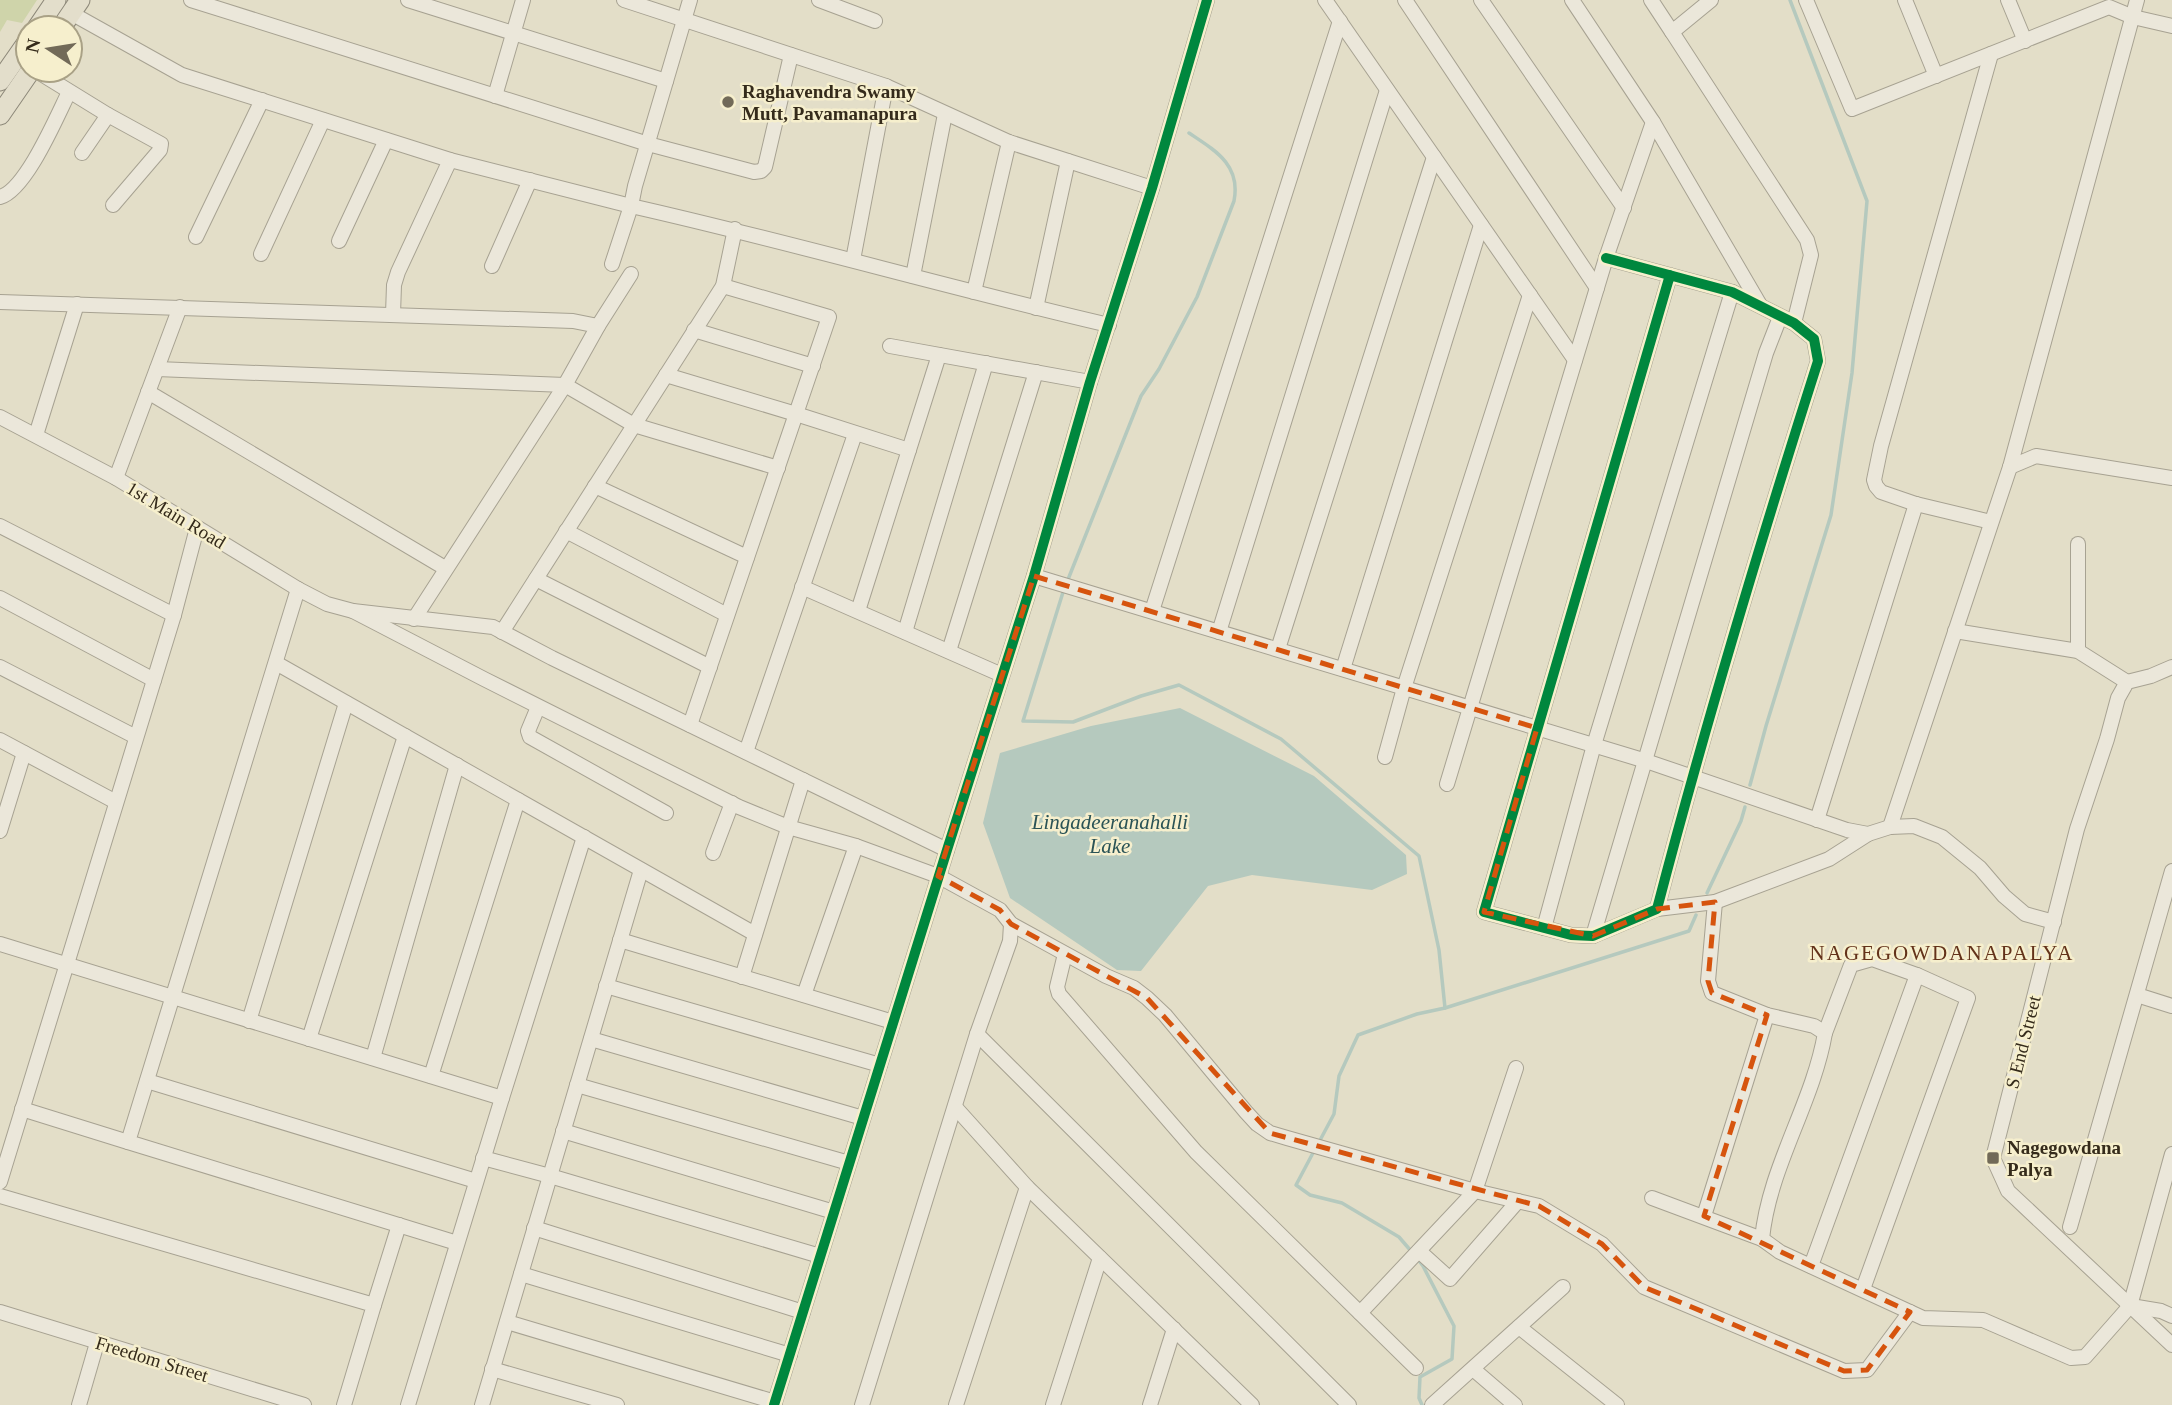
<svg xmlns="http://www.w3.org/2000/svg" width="2172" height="1405" font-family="'Times New Roman',serif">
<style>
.green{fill:#cfd4aa}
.water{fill:#b5c9be}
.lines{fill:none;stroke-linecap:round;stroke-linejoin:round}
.stream{stroke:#b5c9be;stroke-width:3.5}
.minor-casing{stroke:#a7a292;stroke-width:16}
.major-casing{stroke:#8d8879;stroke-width:21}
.minor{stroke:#ebe7da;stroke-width:14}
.major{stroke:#e3decb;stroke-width:19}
.cycleway-casing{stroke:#f6efcd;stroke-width:15}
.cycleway{stroke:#00873e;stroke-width:10}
.marked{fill:none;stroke:#d6540e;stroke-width:5;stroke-dasharray:14 9;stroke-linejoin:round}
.poi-dot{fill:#726a58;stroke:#f6efcd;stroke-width:2.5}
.labels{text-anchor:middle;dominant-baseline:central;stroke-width:5;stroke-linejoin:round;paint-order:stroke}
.poi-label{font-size:19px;font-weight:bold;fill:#352b1b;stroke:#f6efcd;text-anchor:start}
.street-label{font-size:19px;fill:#352b1b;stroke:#f6efcd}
.water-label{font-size:21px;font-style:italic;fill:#2a5356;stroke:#f6efcd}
.neighbourhood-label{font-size:21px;letter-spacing:2px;fill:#63321a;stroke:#f6efcd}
</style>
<rect width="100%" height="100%" fill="#e3dec8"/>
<!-- green -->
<polygon class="green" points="0,0 37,0 22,23 7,20 0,32"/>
<!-- water -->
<polygon class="water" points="1180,708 1314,776 1406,855 1407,874 1372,890 1252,875 1208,886 1141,971 1117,970 1010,898 983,823 1000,753 1091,726"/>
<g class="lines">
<!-- stream -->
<g class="stream">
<path d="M1067,582L1141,396L1159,369L1197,297L1234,201C1241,165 1216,151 1189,133"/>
<polyline points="1064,589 1023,721 1073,722 1141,696 1179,685 1281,739 1419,856 1439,950 1445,1008 1417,1014 1358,1035 1339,1076 1334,1114 1318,1144"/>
<polyline points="1750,785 1766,726 1831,515 1852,373 1867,201 1790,0"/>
<polyline points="1707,893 1741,821 1745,807"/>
<polyline points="1445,1008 1689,931 1696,915"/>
<polyline points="1314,1151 1296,1185 1310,1195 1342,1203 1399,1237 1411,1251"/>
<polyline points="1416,1257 1423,1266 1454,1326 1452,1359 1420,1377 1419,1398 1422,1405"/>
</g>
<defs>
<g id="minor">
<polyline points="191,0 648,144 754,172 761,171 765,167 791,55"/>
<polyline points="408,0 666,81"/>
<polyline points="624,0 886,86 1009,142 1152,188"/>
<path d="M690,0L635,186L631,206C791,242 949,288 1109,325"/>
<polyline points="819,0 875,21"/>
<polyline points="1325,0 1575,360"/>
<polyline points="1405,0 1597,288"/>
<polyline points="1481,0 1624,208"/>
<polyline points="1572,0 1653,122 1760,305"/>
<polyline points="1651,0 1672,32 1711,0"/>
<polyline points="1806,0 1852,109 2109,7 2133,17 2172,26"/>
<polyline points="1905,0 1936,76"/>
<polyline points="2008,0 2025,41"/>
<polyline points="71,13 182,75 450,160 398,272 394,285 393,314"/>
<polyline points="1672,32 1807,240 1811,255 1794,323"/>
<polyline points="1991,54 1881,446 1874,480 1876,486 1881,492 1916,504 1991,522"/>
<polyline points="35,70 108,115 161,144 160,150 113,205"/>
<polyline points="495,96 523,0"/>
<polyline points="82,153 108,115"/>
<polyline points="450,160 631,206 612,264"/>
<path d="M0,197C26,190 57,116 69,92"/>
<polyline points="196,237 262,100"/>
<polyline points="339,241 386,140"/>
<polyline points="261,254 323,120"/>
<path d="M1606,258L1732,292L1794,323L1814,339L1818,361C1760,543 1705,725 1657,909L1593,936L1571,935L1484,912L1670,275"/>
<polyline points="853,260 886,86"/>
<polyline points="492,266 530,180"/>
<polyline points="913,276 945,114"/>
<polyline points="974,292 1009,142"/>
<polyline points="0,302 573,321 598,326 565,385 414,619"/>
<polyline points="1036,308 1068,161"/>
<polyline points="598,326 631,274"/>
<polyline points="694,330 813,366"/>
<polyline points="890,346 1090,382"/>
<polyline points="157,369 565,385 634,425 778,468"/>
<polyline points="666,375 796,414 909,450"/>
<polyline points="148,392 445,568"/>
<polyline points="0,417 116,478 298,589 327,604 353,611 493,627 552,658 947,850"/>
<polyline points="36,435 77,304"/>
<polyline points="2010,467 2036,456 2172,478"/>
<polyline points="116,478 180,307"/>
<polyline points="595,486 747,557"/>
<polyline points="0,526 174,615"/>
<polyline points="566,531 727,615"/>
<polyline points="2078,544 2078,651"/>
<polyline points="1034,576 1646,761 1847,830 1868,834 1890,827 1914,826 1942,837 1980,868 2004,896 2025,914 2054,922"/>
<polyline points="536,579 710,667"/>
<polyline points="802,587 1002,675"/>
<polyline points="298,589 128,1142 457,1243"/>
<polyline points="0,598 154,680"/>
<polyline points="353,611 484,679 739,807 788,827 856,846 938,876 1000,910 1011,924 1010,941 977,1034 862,1405"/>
<polyline points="858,611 939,355"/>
<polyline points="1152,611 1340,21"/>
<polyline points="1955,631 2078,651 2127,682"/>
<polyline points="502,632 723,286 735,229"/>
<polyline points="905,632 986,363"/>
<polyline points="1219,632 1387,90"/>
<polyline points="1278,649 1434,157"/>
<polyline points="949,651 1036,372"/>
<polyline points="276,663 755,934"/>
<polyline points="0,667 136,737"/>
<polyline points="2172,667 2151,676 2127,682 2118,698 2107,739 2077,829 1993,1158 2008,1191 2172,1345"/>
<polyline points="1343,669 1481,225"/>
<polyline points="538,707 528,731 530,737 666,813"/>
<polyline points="690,725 829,317 723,286"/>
<polyline points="0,740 116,802"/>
<polyline points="746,752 855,434"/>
<polyline points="1385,757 1404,688 1530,295"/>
<polyline points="1447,784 1606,258 1653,122"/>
<polyline points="1817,820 1916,504"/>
<polyline points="1890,827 2010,467 2137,0"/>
<polyline points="0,831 24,753"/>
<polyline points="713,853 732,803"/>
<path d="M1715,902L1708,981L1712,993L1767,1015L1814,1026L1825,1033C1813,1103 1769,1167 1762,1239L1780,1252L1923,1318L1983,1320L2071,1358L2085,1357L2130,1306L2172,1154"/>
<polyline points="1657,909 1715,902 1829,859 1868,834"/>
<polyline points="1011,924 1106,976 1134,988 1147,998 1165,1015 1246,1112 1257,1124 1270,1133 1287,1138 1475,1191 1539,1206 1602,1244 1644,1287 1844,1371 1867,1370 1910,1312"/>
<polyline points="1544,928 1594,745 1732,292"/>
<polyline points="1593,936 1766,353 1780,317"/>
<polyline points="620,940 893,1022"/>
<polyline points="0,944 502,1098"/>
<polyline points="1065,954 1057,987 1059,994 1196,1152 1416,1368"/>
<polyline points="742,977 803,780"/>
<polyline points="606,986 880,1065"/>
<polyline points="804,995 856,846"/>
<polyline points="2137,995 2172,1006"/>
<polyline points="249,1021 346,703"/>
<polyline points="977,1034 1349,1405"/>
<polyline points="309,1039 405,736"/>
<polyline points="591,1039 863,1118"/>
<polyline points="373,1058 457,765"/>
<polyline points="431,1076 518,800"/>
<polyline points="147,1081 476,1181"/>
<polyline points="577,1085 849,1163"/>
<polyline points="955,1107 1027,1187 956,1405"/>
<polyline points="22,1109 128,1142"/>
<polyline points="563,1131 834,1212"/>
<polyline points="483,1158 550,1176 820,1256"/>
<polyline points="0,1182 174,615 197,528"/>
<polyline points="1027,1187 1252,1405"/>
<polyline points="0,1196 374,1305 344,1405"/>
<polyline points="1652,1198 1762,1239"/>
<polyline points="1704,1216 1767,1015"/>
<polyline points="2070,1227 2172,871"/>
<polyline points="534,1228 803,1312"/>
<polyline points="1419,1251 1450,1279 1518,1201"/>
<polyline points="1811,1266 1917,975 1872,959 1851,965 1825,1033"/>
<polyline points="521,1274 790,1355"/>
<polyline points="1863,1289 1968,998 1917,975"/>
<polyline points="374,1305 399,1225"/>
<polyline points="2131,1306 2161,1311 2172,1316"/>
<polyline points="0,1312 304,1405"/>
<polyline points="1360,1313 1475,1191 1516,1068"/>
<polyline points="507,1322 775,1402"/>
<polyline points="1519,1327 1617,1405"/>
<polyline points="492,1369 617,1405"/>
<polyline points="1473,1369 1515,1405"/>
<polyline points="79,1405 97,1343"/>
<polyline points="408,1405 502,1098 584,837"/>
<polyline points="482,1405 641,870"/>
<polyline points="774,1405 947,850 1034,576 1090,382 1152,188 1207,0"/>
<polyline points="1053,1405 1100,1258"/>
<polyline points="1150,1405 1174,1329"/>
<polyline points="1432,1405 1563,1287"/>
</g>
<g id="major">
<polyline points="37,28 56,0"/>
<polyline points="61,28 80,0"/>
<polyline points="0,81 28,41"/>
<polyline points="0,115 31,70"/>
</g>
</defs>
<!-- minor casing -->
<use href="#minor" class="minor-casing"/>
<!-- major casing -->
<use href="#major" class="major-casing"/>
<!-- minor -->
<use href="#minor" class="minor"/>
<!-- major -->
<use href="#major" class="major"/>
<defs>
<g id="cycleway">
<path d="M1606,258L1732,292L1794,323L1814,339L1818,361C1760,543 1705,725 1657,909L1593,936L1571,935L1484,912L1670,275"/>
<polyline points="774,1405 947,850 1034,576 1090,382 1152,188 1207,0"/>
</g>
</defs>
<!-- cycleway casing -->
<use href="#cycleway" class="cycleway-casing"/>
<!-- cycleway -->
<use href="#cycleway" class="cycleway"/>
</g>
<!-- marked area -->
<path class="marked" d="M1034,576L1537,728L1484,912L1593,936L1657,909L1715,902L1708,981L1712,993L1767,1015L1704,1216L1910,1312L1867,1370L1844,1371L1644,1287L1602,1244L1539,1206L1270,1133L1147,998L1011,924L1000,910L938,876Z"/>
<!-- markers -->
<g class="poi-dot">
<circle cx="728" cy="102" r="7"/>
<rect x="1986" y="1151" width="14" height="14" rx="3.5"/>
</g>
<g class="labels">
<!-- poi labels -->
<g class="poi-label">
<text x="742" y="91">Raghavendra Swamy<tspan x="742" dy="22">Mutt, Pavamanapura</tspan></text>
<text x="2007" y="1147">Nagegowdana<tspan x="2007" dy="22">Palya</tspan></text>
</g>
<!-- street labels -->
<g class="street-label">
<text transform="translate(176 515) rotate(31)">1st Main Road</text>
<text transform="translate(2023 1042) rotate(-76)">S End Street</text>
<text transform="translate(152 1359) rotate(17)">Freedom Street</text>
</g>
<!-- water labels -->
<g class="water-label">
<text x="1110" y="822">Lingadeeranahalli<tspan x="1110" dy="24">Lake</tspan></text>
</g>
<!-- neighbourhood labels -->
<g class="neighbourhood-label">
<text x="1942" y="953">NAGEGOWDANAPALYA</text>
</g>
</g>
<!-- north arrow -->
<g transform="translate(49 49) rotate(282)"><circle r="33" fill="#f6efcd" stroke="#a9a186" stroke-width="2"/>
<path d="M0-5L12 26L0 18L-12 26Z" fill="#726a58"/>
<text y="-10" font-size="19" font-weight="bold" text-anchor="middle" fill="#352b1b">N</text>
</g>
</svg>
